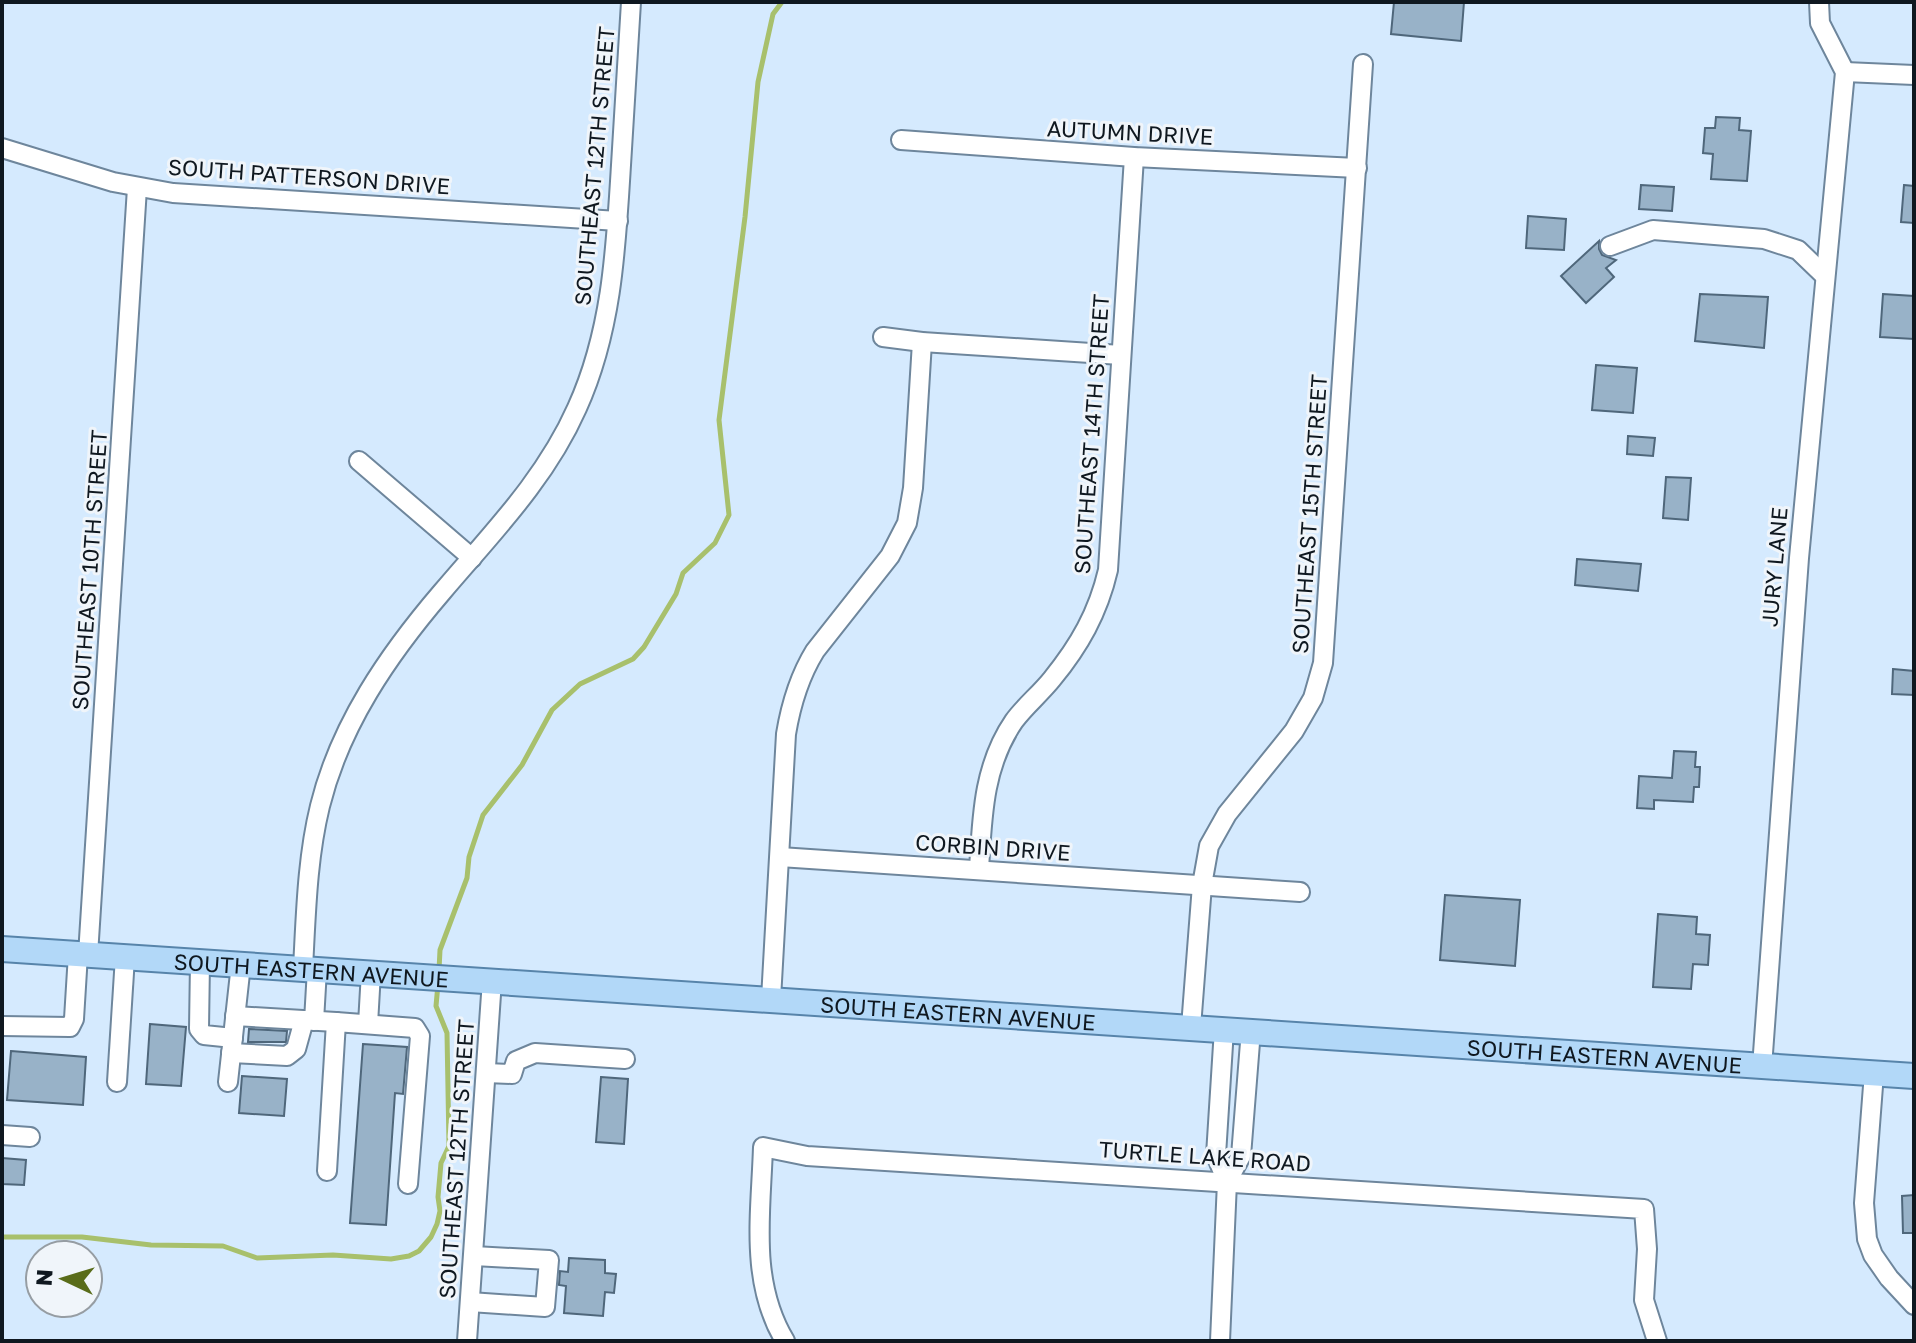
<svg xmlns="http://www.w3.org/2000/svg" width="1916" height="1343" font-family="'Golos Text',sans-serif">
<style>
.lines{fill:none;stroke-linecap:round;stroke-linejoin:round}
.stream{stroke:#a8c06c;stroke-width:5}
.building{fill:#98b2c8;stroke:#4f677b;stroke-width:2}
.minor-casing{stroke:#6e869c;stroke-width:22}
.major-casing{stroke:#5784aa;stroke-width:28}
.minor{stroke:#fff;stroke-width:18}
.major{stroke:#b2d8f8;stroke-width:24}
.labels{text-anchor:middle;dominant-baseline:central;stroke-width:6;stroke-linejoin:round;paint-order:stroke}
.street-label{font-size:22px;fill:#0f1820;stroke:#f0f5fa}
</style>
<rect width="100%" height="100%" fill="#d5eafe"/>
<g class="lines">
<!-- stream -->
<g class="stream">
<polyline points="439,970 440,950 467,878 469,857 483,815 522,765 552,710 580,684 633,659 644,647 676,594 683,573 715,543 729,515 719,420 745,217 758,82 773,14 782,2"/>
<polyline points="2,1237 82,1237 151,1245 223,1246 257,1258 333,1255 391,1259 409,1256 419,1251 431,1237 437,1224 440,1211 438,1197 441,1163 449,1146 447,1033 436,1006 438,984"/>
</g>
</g>
<!-- building -->
<g class="building">
<polygon points="1394,2 1464,2 1461,41 1391,34"/>
<polygon points="1716,117 1740,118 1739,130 1751,131 1747,181 1711,179 1713,154 1703,153 1705,128 1715,128"/>
<polygon points="1641,185 1674,187 1672,211 1639,209"/>
<polygon points="1904,185 1914,186 1914,223 1901,222"/>
<polygon points="1528,216 1566,219 1564,250 1526,248"/>
<polygon points="1599,241 1599,249 1602,255 1616,260 1606,268 1614,277 1586,303 1561,276"/>
<polygon points="1700,294 1768,297 1764,348 1695,341"/>
<polygon points="1883,294 1914,296 1914,339 1880,337"/>
<polygon points="1596,365 1637,368 1633,413 1592,410"/>
<polygon points="1628,436 1655,438 1653,456 1627,454"/>
<polygon points="1666,477 1691,478 1688,520 1663,518"/>
<polygon points="1577,559 1641,564 1638,591 1575,585"/>
<polygon points="1893,669 1914,671 1914,695 1892,694"/>
<polygon points="1674,751 1696,752 1695,767 1700,767 1699,787 1694,787 1693,802 1654,800 1654,809 1637,808 1639,776 1672,778"/>
<polygon points="1445,895 1520,900 1515,966 1440,960"/>
<polygon points="1658,914 1697,917 1696,934 1710,935 1708,965 1693,964 1691,989 1653,987"/>
<polygon points="150,1024 186,1027 181,1086 146,1084"/>
<polygon points="249,1029 287,1031 286,1042 248,1042"/>
<polygon points="363,1044 407,1047 403,1094 395,1093 386,1225 350,1223"/>
<polygon points="11,1051 86,1057 83,1105 7,1100"/>
<polygon points="242,1076 287,1079 284,1116 239,1113"/>
<polygon points="601,1077 628,1079 624,1144 596,1142"/>
<polygon points="2,1158 26,1160 24,1185 2,1184"/>
<polygon points="1914,1195 1914,1233 1903,1233 1902,1196"/>
<polygon points="569,1258 605,1260 605,1273 616,1274 614,1293 605,1292 603,1316 564,1313 566,1286 559,1285 560,1271 568,1272"/>
</g>
<g class="lines">
<defs>
<g id="minor">
<polyline points="1845,72 1914,75"/>
<polyline points="901,140 1134,157 1357,168"/>
<polyline points="2,148 113,182 173,193 618,221"/>
<polyline points="1610,246 1653,230 1764,239 1798,250 1825,276"/>
<polyline points="883,337 922,342 1121,355"/>
<polyline points="359,461 472,558"/>
<polyline points="780,857 1300,892"/>
<path d="M979,870C982,818 983,766 1014,721C1025,706 1040,694 1052,679C1079,646 1098,613 1108,570L1134,157"/>
<polyline points="88,955 137,188"/>
<polyline points="200,962 199,1029 204,1035 233,1038"/>
<path d="M303,968C306,914 307,859 320,806C340,725 388,655 442,592C492,533 545,480 577,408C612,331 616,248 621,165C624,111 628,56 631,2"/>
<path d="M771,999L786,734C791,704 799,677 815,651L890,556L907,523L913,488L922,342"/>
<polyline points="235,1016 336,1022"/>
<polyline points="314,1021 317,969"/>
<polyline points="368,1024 371,972"/>
<polyline points="2,1026 70,1027 74,1019 78,954"/>
<polyline points="1191,1027 1202,885 1209,846 1227,814 1294,731 1313,698 1323,663 1363,64"/>
<polyline points="231,1053 287,1056 296,1049 304,1020"/>
<polyline points="1762,1067 1799,558 1845,72 1820,23 1819,2"/>
<polyline points="486,1073 512,1074 516,1061 535,1053 625,1059"/>
<polyline points="1874,1073 1864,1203 1867,1239 1873,1255 1889,1278 1914,1305"/>
<polyline points="117,1082 125,957"/>
<polyline points="228,1082 241,964"/>
<polyline points="2,1135 30,1137"/>
<polyline points="327,1171 336,1022 415,1028 420,1036 408,1184"/>
<polyline points="1227,1182 1241,1156 1251,1030"/>
<polyline points="470,1302 545,1307 549,1260 474,1256"/>
<polyline points="467,1341 492,980"/>
<path d="M785,1341C749,1281 761,1213 763,1147L807,1156L1644,1209L1647,1249L1644,1300L1657,1341"/>
<polyline points="1220,1341 1227,1182 1216,1155 1224,1029"/>
</g>
<g id="major">
<path id="s1" d="M2,949L1914,1076"/>
</g>
</defs>
<!-- minor casing -->
<use href="#minor" class="minor-casing"/>
<!-- major casing -->
<use href="#major" class="major-casing"/>
<!-- minor -->
<use href="#minor" class="minor"/>
<!-- major -->
<use href="#major" class="major"/>
</g>
<g class="labels">
<!-- street labels -->
<g class="street-label">
<text transform="translate(1130 132) rotate(3)">AUTUMN DRIVE</text>
<text transform="translate(594 166) rotate(-85)">SOUTHEAST 12TH STREET</text>
<text transform="translate(309 176) rotate(4)">SOUTH PATTERSON DRIVE</text>
<text transform="translate(1091 434) rotate(-86)">SOUTHEAST 14TH STREET</text>
<text transform="translate(1309 514) rotate(-86)">SOUTHEAST 15TH STREET</text>
<text transform="translate(1774 567) rotate(-85)">JURY LANE</text>
<text transform="translate(89 570) rotate(-86)">SOUTHEAST 10TH STREET</text>
<text transform="translate(993 847) rotate(4)">CORBIN DRIVE</text>
<text stroke="none"><textPath href="#s1" startOffset="310">SOUTH EASTERN AVENUE</textPath></text>
<text stroke="none"><textPath href="#s1" startOffset="958">SOUTH EASTERN AVENUE</textPath></text>
<text stroke="none"><textPath href="#s1" startOffset="1606">SOUTH EASTERN AVENUE</textPath></text>
<text transform="translate(1205 1156) rotate(4)">TURTLE LAKE ROAD</text>
<text transform="translate(456 1159) rotate(-86)">SOUTHEAST 12TH STREET</text>
</g>
</g>
<!-- border -->
<rect width="1916" height="1343" fill="none" stroke="#0f1820" stroke-width="8"/>
<!-- north arrow -->
<g transform="translate(64 1279) rotate(274)"><circle r="38" fill="#f0f5fa" stroke="#969da3" stroke-width="2"/>
<path d="M0-6L14 30L0 20L-14 30Z" fill="#596c1a"/>
<text y="-12" font-size="22" font-weight="bold" text-anchor="middle" fill="#0f1820">N</text>
</g>
</svg>
